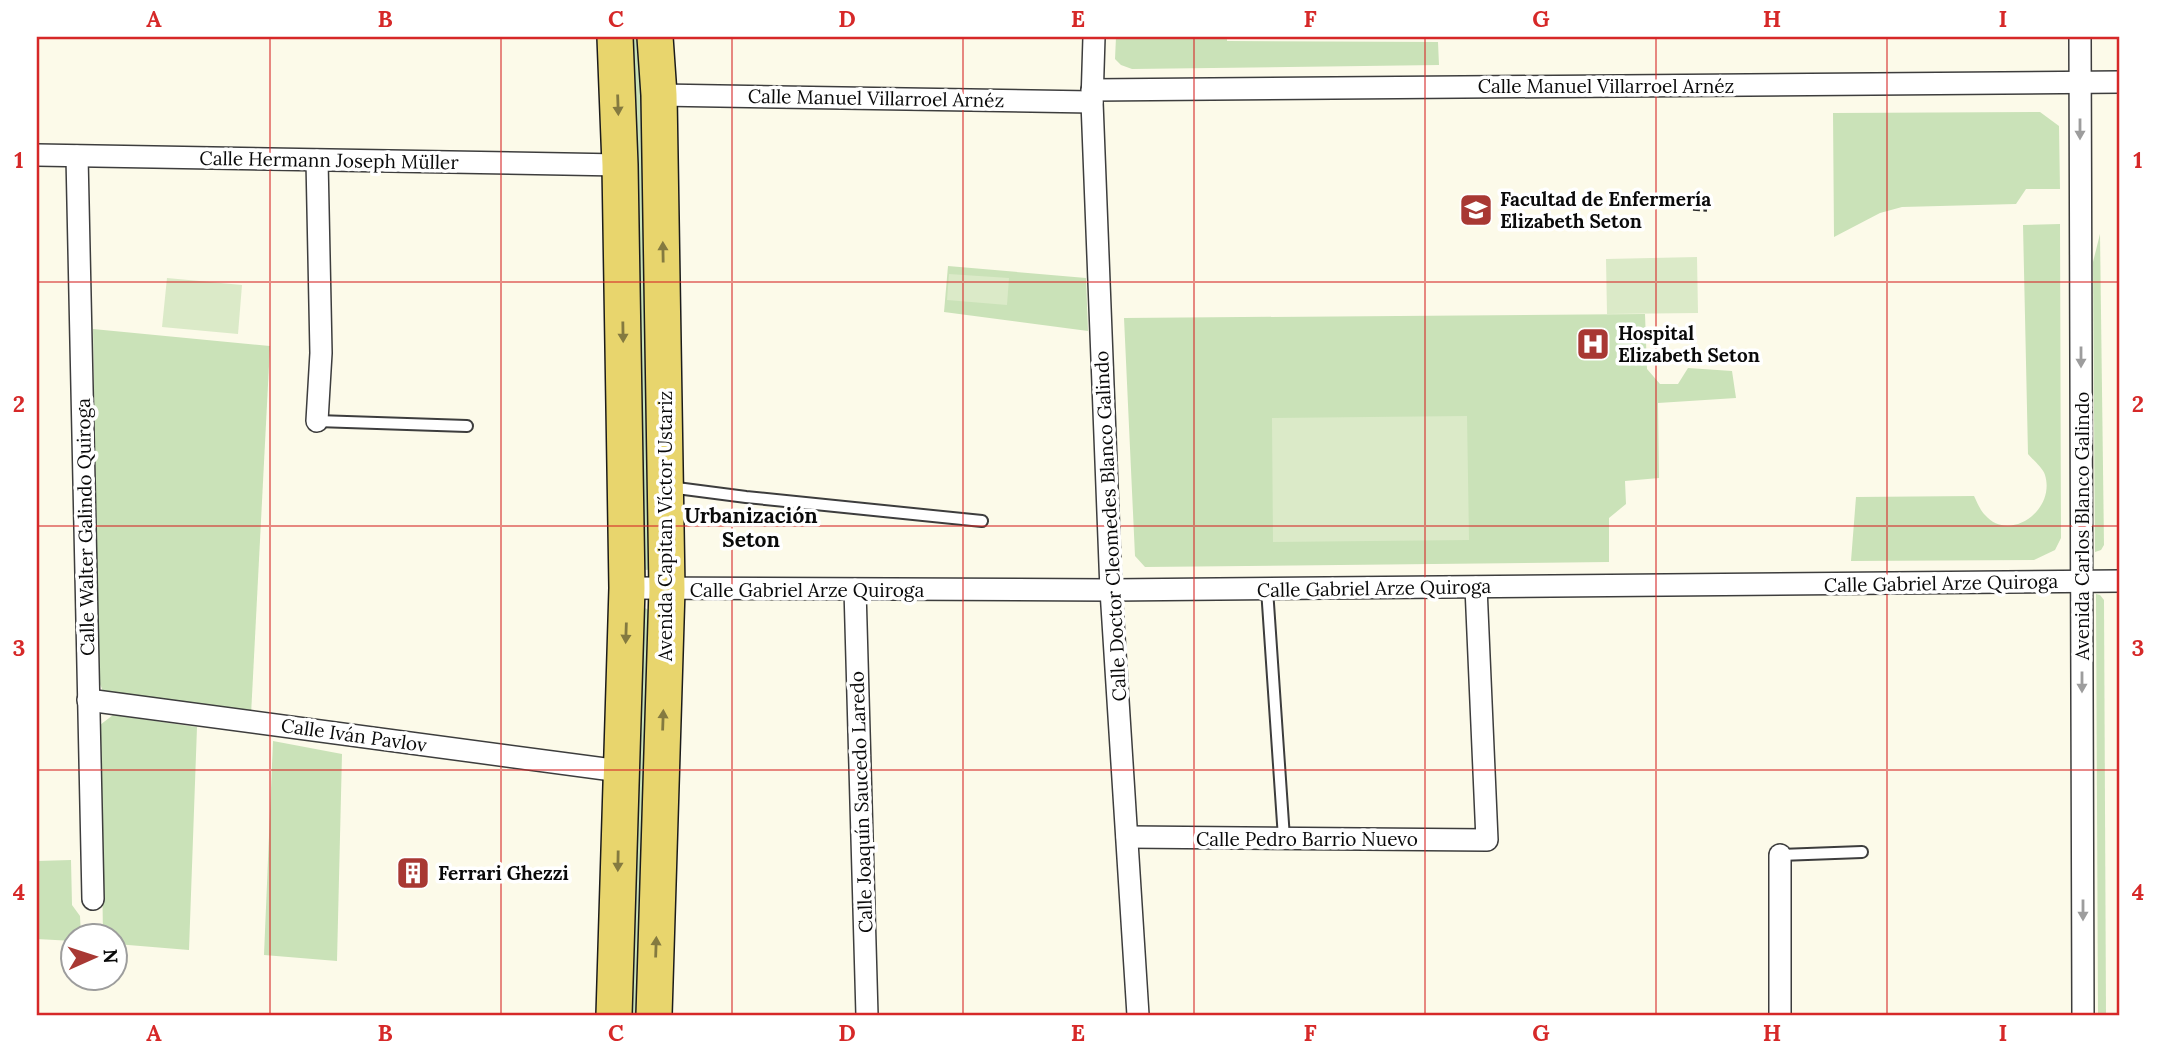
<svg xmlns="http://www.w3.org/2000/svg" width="2157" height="1052" font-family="Lora,serif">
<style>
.green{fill:#cae2b8}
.pitch{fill:#dbeac8}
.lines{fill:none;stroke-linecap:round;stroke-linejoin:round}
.lane-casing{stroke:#3d3d3d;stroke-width:14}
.street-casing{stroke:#3d3d3d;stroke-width:24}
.primary-casing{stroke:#1b1b1b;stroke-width:38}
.path{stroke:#2c2c2c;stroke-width:3.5;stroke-dasharray:7 3.5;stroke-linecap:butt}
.lane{stroke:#fff;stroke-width:10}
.street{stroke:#fff;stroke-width:21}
.primary{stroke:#e8d56d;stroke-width:35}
.path-bridge{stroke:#2c2c2c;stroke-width:3.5;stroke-dasharray:7 3.5;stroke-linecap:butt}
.oneway{fill:#847a40}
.oneway2{fill:#9d9d9d}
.grid{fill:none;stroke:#d62828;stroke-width:2;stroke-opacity:0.55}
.labels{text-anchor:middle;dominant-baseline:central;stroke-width:7;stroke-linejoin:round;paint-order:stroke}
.street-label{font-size:19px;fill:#0a0a0a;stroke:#fff}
.poi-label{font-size:19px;font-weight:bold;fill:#0a0a0a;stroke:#fff;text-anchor:start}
.neighbourhood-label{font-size:21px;font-weight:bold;fill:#0a0a0a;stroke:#fff}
.neatline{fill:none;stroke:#d62828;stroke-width:2.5}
.grid-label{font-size:23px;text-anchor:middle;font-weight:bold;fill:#d62828}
</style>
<rect width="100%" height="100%" fill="#fcfae9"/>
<!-- green -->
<g class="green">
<polygon points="626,37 643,37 653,569 646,570 640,566"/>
<polygon points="1116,37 1227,37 1227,41 1438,42 1439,65 1132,69 1121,65 1115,59"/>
<polygon points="2040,112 2059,126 2060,189 2026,189 2016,204 1902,207 1880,213 1834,237 1833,113"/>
<path d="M2060,224L2061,538L2055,550L2034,560L1851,561L1856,497L1974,496C1977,502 1980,510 1985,515C2009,543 2056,511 2045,475C2043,468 2033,460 2028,454L2023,225Z"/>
<polygon points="2100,234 2104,545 2101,550 2095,552 2093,262"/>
<polygon points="948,266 1086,278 1088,331 944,312"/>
<polygon points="1645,314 1647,369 1660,384 1678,384 1688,368 1732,371 1736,398 1658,403 1659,478 1625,481 1626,504 1609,518 1609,562 1145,567 1135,556 1124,318"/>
<polygon points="93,329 270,346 251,715 103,691 99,682"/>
<polygon points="2096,594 2100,595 2104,600 2106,1015 2098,1015"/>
<polygon points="645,608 652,612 643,1015 623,1015 639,611"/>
<polygon points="113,715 197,727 189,950 116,944 116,936 103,936 100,725"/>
<polygon points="273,741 342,754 337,961 264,955"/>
<polygon points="71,860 72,905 80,916 81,936 74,936 73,941 37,939 37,861"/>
</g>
<!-- pitch -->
<g class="pitch">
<polygon points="1697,257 1698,313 1607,314 1606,259"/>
<polygon points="949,274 1009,278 1007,305 947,300"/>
<polygon points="167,278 242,285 238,334 162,327"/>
<polygon points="1467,416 1469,540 1273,542 1272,418"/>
</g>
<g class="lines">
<defs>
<g id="lane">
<polyline points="317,421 467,426"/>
<polyline points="669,487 746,497 982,521"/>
<polyline points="1267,589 1284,838"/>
<polyline points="1780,855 1862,852"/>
</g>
<g id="street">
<polyline points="1094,37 1092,102 1111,590 1138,1015"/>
<polyline points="2080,37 2083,1015"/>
<polyline points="1092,90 2120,82"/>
<polyline points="659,95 1092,102"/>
<polyline points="37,155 620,165"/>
<polyline points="77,156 93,899"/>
<polyline points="317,421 321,353 317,160"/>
<polyline points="627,588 1111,590 2120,581"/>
<polyline points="855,589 867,1015"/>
<polyline points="88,700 620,771"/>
<polyline points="1127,837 1487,840 1476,587"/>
<polyline points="1780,855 1780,1015"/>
</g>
<g id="primary">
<polyline points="614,1015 627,588 620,165 615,37"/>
<polyline points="654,1015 667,589 659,95 655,37"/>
</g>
</defs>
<!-- lane casing -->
<use href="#lane" class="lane-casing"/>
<!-- street casing -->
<use href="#street" class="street-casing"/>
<!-- primary casing -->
<use href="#primary" class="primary-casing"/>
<!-- path -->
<polyline class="path" points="1693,209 1707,210"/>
<!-- lane -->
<use href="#lane" class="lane"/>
<!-- street -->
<use href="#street" class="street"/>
<!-- primary -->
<use href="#primary" class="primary"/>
<!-- path-bridge -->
<polyline class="path-bridge" points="2096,37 2120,37"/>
</g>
<!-- one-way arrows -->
<defs><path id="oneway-solid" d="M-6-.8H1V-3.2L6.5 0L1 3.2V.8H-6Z" transform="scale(1.75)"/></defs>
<g class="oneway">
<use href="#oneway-solid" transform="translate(618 105) rotate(88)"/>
<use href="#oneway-solid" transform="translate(663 252) rotate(-91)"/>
<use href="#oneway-solid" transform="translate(623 332) rotate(89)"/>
<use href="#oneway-solid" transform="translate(626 633) rotate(92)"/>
<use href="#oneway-solid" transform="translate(663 720) rotate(-88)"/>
<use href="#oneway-solid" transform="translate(618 861) rotate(91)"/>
<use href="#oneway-solid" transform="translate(656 947) rotate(-88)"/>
</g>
<g class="oneway2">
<use href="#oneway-solid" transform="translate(2080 129) rotate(90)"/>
<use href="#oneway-solid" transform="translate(2081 357) rotate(90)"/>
<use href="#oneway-solid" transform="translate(2082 682) rotate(90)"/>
<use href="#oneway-solid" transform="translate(2083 910) rotate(90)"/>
</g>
<!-- grid -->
<path class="grid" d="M270,37V1015M501,37V1015M732,37V1015M963,37V1015M1194,37V1015M1425,37V1015M1656,37V1015M1887,37V1015M37,282H2120M37,526H2120M37,770H2120"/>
<!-- icons -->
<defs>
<symbol id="university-square" viewBox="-11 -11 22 22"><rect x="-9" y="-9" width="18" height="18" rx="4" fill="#a83833" stroke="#fff"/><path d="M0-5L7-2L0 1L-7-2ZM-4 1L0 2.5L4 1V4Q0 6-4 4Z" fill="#fff"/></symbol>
<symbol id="hospital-square" viewBox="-11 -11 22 22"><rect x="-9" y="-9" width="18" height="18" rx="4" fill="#a83833" stroke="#fff"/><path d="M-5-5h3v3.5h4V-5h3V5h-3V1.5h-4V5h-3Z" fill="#fff"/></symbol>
<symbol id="building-square" viewBox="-11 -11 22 22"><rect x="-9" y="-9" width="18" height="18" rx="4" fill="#a83833" stroke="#fff"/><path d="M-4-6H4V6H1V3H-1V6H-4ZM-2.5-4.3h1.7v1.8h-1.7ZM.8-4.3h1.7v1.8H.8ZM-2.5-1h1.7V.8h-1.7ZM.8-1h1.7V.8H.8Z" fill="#fff"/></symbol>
</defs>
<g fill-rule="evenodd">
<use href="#university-square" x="1457" y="191" width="38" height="38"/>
<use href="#hospital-square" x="1574" y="325" width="38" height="38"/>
<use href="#building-square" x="394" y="854" width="38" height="38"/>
</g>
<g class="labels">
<!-- street labels -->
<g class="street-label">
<text x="1606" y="86">Calle Manuel Villarroel Arnéz</text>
<text transform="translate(876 98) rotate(1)">Calle Manuel Villarroel Arnéz</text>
<text transform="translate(329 160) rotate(1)">Calle Hermann Joseph Müller</text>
<text transform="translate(665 526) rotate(-90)">Avenida Capitan Víctor Ustariz</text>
<text transform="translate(1110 526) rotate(-93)">Calle Doctor Cleomedes Blanco Galindo</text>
<text transform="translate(2082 526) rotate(-90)">Avenida Carlos Blanco Galindo</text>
<text transform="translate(85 527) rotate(-91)">Calle Walter Galindo Quiroga</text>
<text transform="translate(1941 583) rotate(-1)">Calle Gabriel Arze Quiroga</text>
<text transform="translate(1374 588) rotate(-1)">Calle Gabriel Arze Quiroga</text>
<text x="807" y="590">Calle Gabriel Arze Quiroga</text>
<text transform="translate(354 735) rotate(8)">Calle Iván Pavlov</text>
<text transform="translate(861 802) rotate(-92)">Calle Joaquín Saucedo Laredo</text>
<text x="1307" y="839">Calle Pedro Barrio Nuevo</text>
</g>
<!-- poi labels -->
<g class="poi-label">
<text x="1500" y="199">Facultad de Enfermería<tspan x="1500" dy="22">Elizabeth Seton</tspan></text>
<text x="1618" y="333">Hospital<tspan x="1618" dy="22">Elizabeth Seton</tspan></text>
<text x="438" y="873">Ferrari Ghezzi</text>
</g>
<!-- neighbourhood labels -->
<g class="neighbourhood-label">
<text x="751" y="515">Urbanización<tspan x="751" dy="24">Seton</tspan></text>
</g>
</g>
<!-- border -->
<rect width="2157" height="1052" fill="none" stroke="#ffffff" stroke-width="77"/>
<!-- north arrow -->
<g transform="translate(94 957) rotate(87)"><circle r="33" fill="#ffffff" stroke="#9d9d9d" stroke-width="2"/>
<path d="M0-5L12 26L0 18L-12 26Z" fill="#a83833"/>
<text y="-10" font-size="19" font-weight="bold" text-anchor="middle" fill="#0a0a0a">N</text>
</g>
<rect x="38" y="38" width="2080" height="976" class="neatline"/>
<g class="grid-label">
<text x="154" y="27">A</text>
<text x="385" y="27">B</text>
<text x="616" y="27">C</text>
<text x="847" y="27">D</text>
<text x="1078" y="27">E</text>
<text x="1310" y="27">F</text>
<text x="1541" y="27">G</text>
<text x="1772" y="27">H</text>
<text x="2003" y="27">I</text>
<text x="19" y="168">1</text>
<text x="2138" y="168">1</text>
<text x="19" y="412">2</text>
<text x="2138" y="412">2</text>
<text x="19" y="656">3</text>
<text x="2138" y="656">3</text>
<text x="19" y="900">4</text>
<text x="2138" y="900">4</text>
<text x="154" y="1041">A</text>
<text x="385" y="1041">B</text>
<text x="616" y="1041">C</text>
<text x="847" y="1041">D</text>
<text x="1078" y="1041">E</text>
<text x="1310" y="1041">F</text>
<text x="1541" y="1041">G</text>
<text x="1772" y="1041">H</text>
<text x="2003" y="1041">I</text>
</g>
</svg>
